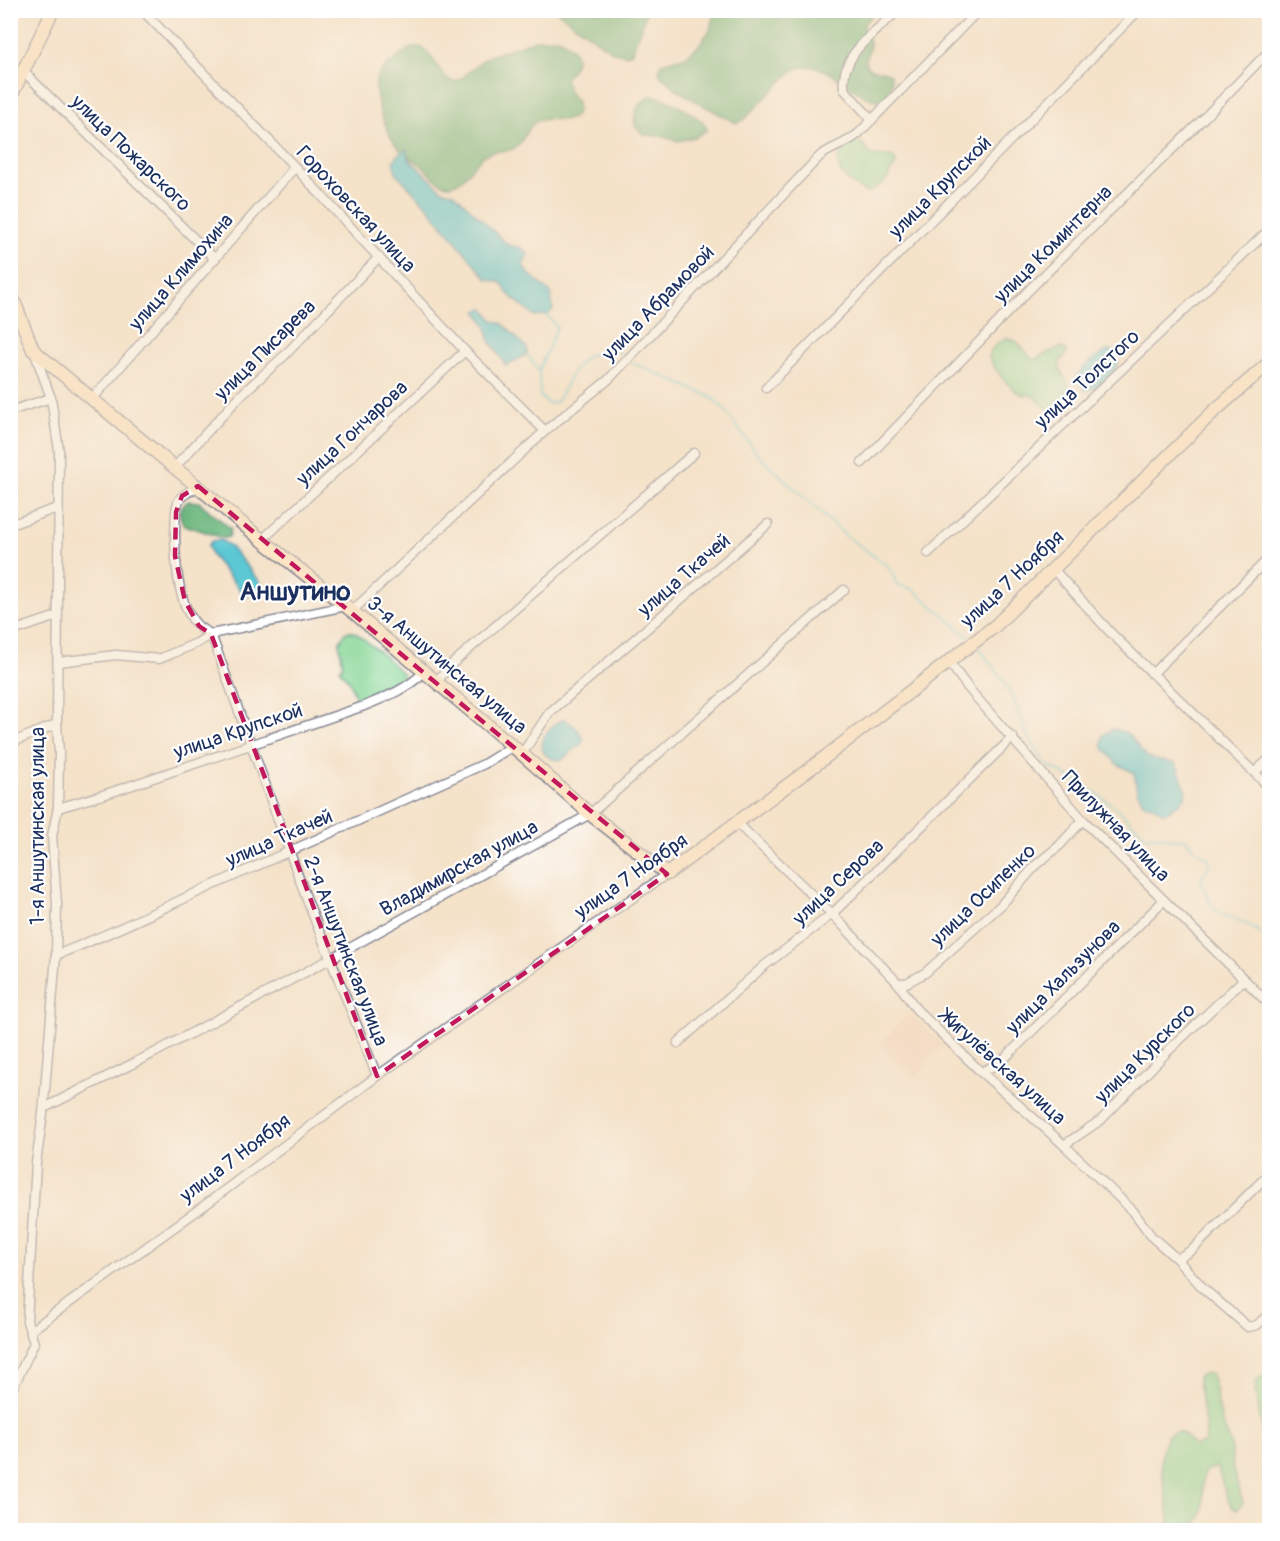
<svg xmlns="http://www.w3.org/2000/svg" width="1280" height="1541" font-family="Pangolin,sans-serif">
<style>
.built{fill:#f3d4bf}
.green{fill:#87d695;stroke:#51827a;stroke-width:1.5}
.forest{fill:#6db77e;stroke:#44736e;stroke-width:1.5}
.water{fill:#5cc8d3;stroke:#3c7c98;stroke-width:1.5}
.lines{fill:none;stroke-linecap:round;stroke-linejoin:round}
.stream{stroke:#5cc8d3;stroke-width:2}
.street-casing{stroke:#888894;stroke-width:11}
.secondary-casing{stroke:#888894;stroke-width:15}
.street{stroke:#fff;stroke-width:8}
.secondary{stroke:#fee5c5;stroke-width:12}
.marked{fill:none;stroke:#c2185b;stroke-width:4.5;stroke-dasharray:12 8;stroke-linejoin:round}
.labels{text-anchor:middle;dominant-baseline:central;stroke-width:4.5;stroke-linejoin:round;paint-order:stroke}
.street-label{font-size:20px;fill:#1b2f5e;stroke:#fff}
.district-label{font-size:26px;font-weight:bold;fill:#1b2f5e;stroke:#fff}
</style>
<rect width="100%" height="100%" fill="#fff"/>
<filter id="ink" filterUnits="userSpaceOnUse"><feTurbulence type="fractalNoise" baseFrequency=".0167" numOctaves="2"/><feDisplacementMap in="SourceGraphic" scale="12" xChannelSelector="R" yChannelSelector="G"/><feConvolveMatrix kernelMatrix="1 2 1 2 8 2 1 2 1" color-interpolation-filters="sRGB"/></filter>
<filter id="wash" filterUnits="userSpaceOnUse"><feTurbulence type="fractalNoise" baseFrequency=".008" numOctaves="4" result="noise"/><feDisplacementMap in="SourceGraphic" scale="24" xChannelSelector="R" yChannelSelector="G"/><feGaussianBlur stdDeviation="1.35" result="paint"/><feColorMatrix in="noise" values="0 0 0 0 0 0 0 0 0 0 0 0 0 0 0 0 0 1.4 0 .05"/><feComposite in="paint" operator="in"/></filter>
<g filter="url(#wash)">
<rect width="100%" height="100%" fill="#f4e2c9"/>
<!-- built -->
<polygon class="built" points="910,1013 944,1045 915,1077 879,1045"/>
<!-- green -->
<g class="green">
<path d="M856,141C866,143 864,149 871,154C877,158 885,155 892,156L896,161V165L891,171L886,181L868,193C843,183 821,156 856,141Z"/>
<path d="M1007,338L1016,341L1033,360L1060,347L1066,350V354L1059,363C1060,375 1074,389 1072,398C1071,402 1068,408 1064,410C1050,419 1042,401 1032,396C1027,394 1023,396 1019,393C1007,386 994,369 989,357C990,347 999,342 1007,338Z"/>
<path d="M349,631L356,633L380,652L403,674L401,680C390,690 372,703 356,700L350,682L340,670L343,664L339,643L345,633Z"/>
<path d="M1205,1373L1212,1375L1222,1422L1231,1444L1233,1470L1243,1503L1238,1509L1233,1508L1227,1498L1218,1470L1216,1467L1205,1471L1203,1476C1200,1499 1211,1512 1190,1530H1168C1174,1504 1149,1458 1169,1434C1184,1427 1185,1439 1195,1446L1205,1442L1206,1430L1198,1381V1377Z"/>
<polygon points="1266,1373 1270,1373 1269,1464 1255,1391 1257,1380"/>
</g>
<!-- forest -->
<g class="forest">
<polygon points="556,11 647,11 632,52 626,55 613,52"/>
<path d="M714,11H876C873,15 866,20 864,25C862,32 869,37 870,43C871,51 862,60 868,67C872,72 884,69 890,74C895,87 888,105 871,99C844,90 824,54 792,71L745,119L737,123L732,121C713,110 670,90 659,72L661,63L686,56L699,45L710,30Z"/>
<path d="M558,38C569,43 581,54 574,66C572,71 568,75 565,79L569,92L577,101C582,136 546,108 531,126C526,132 522,144 515,148C508,154 496,148 485,155C473,162 466,182 451,185C440,187 430,173 422,166C415,160 406,156 400,150C387,137 374,100 376,82C377,73 386,67 393,61C400,56 407,48 416,47C432,45 437,77 454,82L462,78L481,61L492,55L538,39Z"/>
<path d="M651,96C663,96 705,117 707,130L695,137L678,141L661,136L644,135L635,126C632,112 638,103 651,96Z"/>
<path d="M189,501L199,502L231,529L229,537L223,538L184,525C178,515 178,507 189,501Z"/>
</g>
<!-- water -->
<g class="water">
<polygon points="406,149 408,158 442,190 453,192 508,245 522,248 528,254 523,265 528,273 551,293 553,310 547,315 534,316 507,293 502,283 487,279 427,206 397,174 393,162 400,153"/>
<polygon points="484,308 493,320 503,324 527,348 527,354 506,366 489,339 487,327 477,311"/>
<path d="M1108,350L1112,351L1119,362C1112,373 1099,388 1086,391L1079,383L1076,377L1087,364Z"/>
<polygon points="220,540 229,545 260,582 264,589 263,593 245,596 212,556 208,546 212,541"/>
<path d="M564,719C573,724 580,730 584,740L580,745L562,760C530,760 541,728 564,719Z"/>
<path d="M1113,729C1135,731 1133,745 1147,756C1156,762 1167,760 1176,764L1186,789L1185,798L1169,811L1163,813L1152,805L1144,804L1137,791L1134,773L1117,764L1102,746L1103,735Z"/>
</g>
<g class="lines">
<!-- stream -->
<g class="stream">
<path d="M527,354L539,372L540,396L549,404L556,402C571,381 573,358 601,351C609,349 617,350 623,355"/>
<polyline points="631,362 711,397 723,408 759,456 846,536 888,566 894,576 896,584 914,590 969,637"/>
<polyline points="539,370 557,327 547,315"/>
<path d="M979,648L1001,677L1014,700L1027,735L1047,765L1084,785L1115,807L1146,836H1162L1172,839H1186L1195,850L1207,857L1210,862C1209,870 1204,872 1202,878C1200,883 1204,887 1205,891C1215,919 1225,913 1247,924C1255,929 1263,935 1270,941"/>
</g>
</g>
</g>
<g filter="url(#ink)">
<g class="lines">
<defs>
<g id="street">
<polyline points="142,10 295,167 465,351 545,431"/>
<polyline points="23,71 215,259"/>
<path d="M872,120L844,89C840,54 875,33 898,10"/>
<polyline points="766,388 1139,10"/>
<polyline points="93,398 295,167"/>
<polyline points="10,411 51,398"/>
<polyline points="862,463 1033,286 1204,118 1270,50"/>
<polyline points="175,467 242,394 284,356 379,257"/>
<path d="M198,486C192,490 183,494 179,500C174,510 176,522 175,533C175,560 177,607 199,627C203,630 207,632 211,634L307,900L377,1076"/>
<polyline points="10,525 57,508"/>
<polyline points="262,540 465,351"/>
<polyline points="928,553 1270,229"/>
<polyline points="1053,569 1109,631 1270,788"/>
<path d="M352,611L545,431L608,380L820,156C832,147 846,144 858,134L979,10"/>
<polyline points="10,632 57,616"/>
<polyline points="58,662 116,655 159,659 197,643 211,634 346,606"/>
<polyline points="949,662 969,689 1083,820 1270,1005"/>
<polyline points="1152,674 1270,557"/>
<polyline points="435,683 452,664 694,453"/>
<polyline points="10,743 57,724"/>
<polyline points="522,754 549,713 768,524"/>
<polyline points="1255,772 1270,758"/>
<path d="M58,808L109,793L364,706C386,697 407,689 424,672"/>
<polyline points="738,824 832,914 898,983 916,1009 981,1072 1064,1145 1133,1211 1152,1237 1177,1259 1204,1289 1248,1327 1257,1325 1270,1313"/>
<path d="M56,955C112,934 164,907 218,883C307,844 395,804 484,764L513,746"/>
<polyline points="898,983 906,983 925,973 1001,905 1037,864 1059,846 1083,820"/>
<polyline points="678,1043 764,966 832,914 1013,737"/>
<polyline points="981,1072 998,1064 1003,1060 1164,900"/>
<polyline points="44,1108 154,1053 330,959 590,814 844,590"/>
<polyline points="1064,1145 1101,1120 1170,1049 1244,979"/>
<polyline points="1177,1259 1192,1250 1270,1173"/>
<polyline points="30,1331 27,1321 36,1163 43,1114 56,955 57,904 52,836 58,808 59,753 57,724 59,451 51,398 34,351"/>
<polyline points="10,1394 34,1343 30,1331 205,1205 377,1076 667,874"/>
</g>
<g id="secondary">
<polyline points="10,98 53,10"/>
<polyline points="10,291 33,350 262,540 352,611 522,754 590,814 667,874 815,765 995,626 1211,414 1270,362"/>
</g>
</defs>
<!-- street casing -->
<use href="#street" class="street-casing"/>
<!-- secondary casing -->
<use href="#secondary" class="secondary-casing"/>
<!-- street -->
<use href="#street" class="street"/>
<!-- secondary -->
<use href="#secondary" class="secondary"/>
</g>
</g>
<!-- marked area -->
<path d="M0 0H1280V1541H0ZM198,486L667,874L377,1076L211,634L199,626L185,601L175,556L176,512L182,496Z" fill="#f4e2c9" fill-opacity=".55" fill-rule="evenodd"/>
<path class="marked" d="M198,486L667,874L377,1076L211,634L199,626L185,601L175,556L176,512L182,496Z"/>
<g class="labels">
<!-- street labels -->
<g class="street-label">
<text transform="translate(131 153) rotate(44)">улица Пожарского</text>
<text transform="translate(940 187) rotate(-45)">улица Крупской</text>
<text transform="translate(356 209) rotate(47)">Гороховская улица</text>
<text transform="translate(1053 244) rotate(-45)">улица Коминтерна</text>
<text transform="translate(181 272) rotate(-49)">улица Климохина</text>
<text transform="translate(658 303) rotate(-46)">улица Абрамовой</text>
<text transform="translate(265 350) rotate(-45)">улица Писарева</text>
<text transform="translate(1087 379) rotate(-43)">улица Толстого</text>
<text transform="translate(352 433) rotate(-43)">улица Гончарова</text>
<text transform="translate(684 575) rotate(-41)">улица Ткачей</text>
<text transform="translate(1012 579) rotate(-43)">улица 7 Ноября</text>
<text transform="translate(447 665) rotate(40)">3-я Аншутинская улица</text>
<text transform="translate(238 731) rotate(-19)">улица Крупской</text>
<text transform="translate(37 826) rotate(-90)">1-я Аншутинская улица</text>
<text transform="translate(1116 826) rotate(46)">Прилужная улица</text>
<text transform="translate(279 838) rotate(-24)">улица Ткачей</text>
<text transform="translate(459 868) rotate(-29)">Владимирская улица</text>
<text transform="translate(631 876) rotate(-35)">улица 7 Ноября</text>
<text transform="translate(838 882) rotate(-43)">улица Серова</text>
<text transform="translate(983 895) rotate(-44)">улица Осипенко</text>
<text transform="translate(346 951) rotate(69)">2-я Аншутинская улица</text>
<text transform="translate(1063 977) rotate(-45)">улица Хальзунова</text>
<text transform="translate(1145 1053) rotate(-45)">улица Курского</text>
<text transform="translate(1003 1067) rotate(42)">Жигулёвская улица</text>
<text transform="translate(235 1158) rotate(-37)">улица 7 Ноября</text>
</g>
<!-- district labels -->
<g class="district-label">
<text x="295" y="592">Аншутино</text>
</g>
</g>
<!-- margin -->
<rect width="1280" height="1541" fill="none" stroke="#fff" stroke-width="36"/>
</svg>
